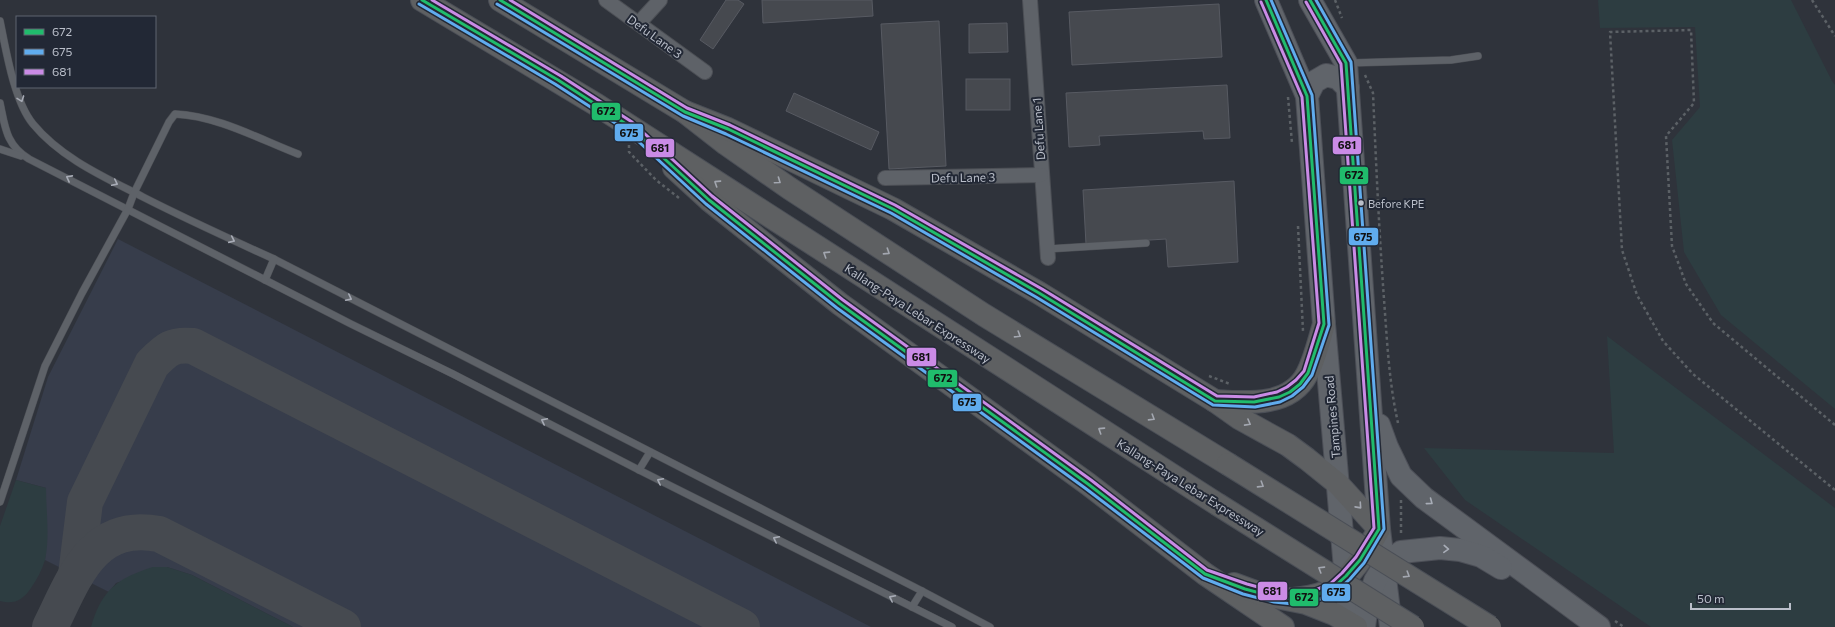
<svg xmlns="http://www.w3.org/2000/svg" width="1835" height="627" font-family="Commissioner,sans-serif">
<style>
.airport{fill:#373d4b}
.green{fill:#2d3d41}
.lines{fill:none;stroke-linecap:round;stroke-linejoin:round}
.taxiway{stroke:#464a50;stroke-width:36}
.building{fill:#46494f;stroke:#575a62}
.lane-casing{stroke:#4c4f55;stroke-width:8}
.street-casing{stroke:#4c4f55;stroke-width:16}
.primary-casing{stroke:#4c4f57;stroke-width:24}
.highway-casing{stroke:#4b4f57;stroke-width:24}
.path{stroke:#5c6166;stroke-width:2.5;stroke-dasharray:3 3;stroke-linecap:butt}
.lane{stroke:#5e6268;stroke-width:7}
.street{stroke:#5e6268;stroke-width:14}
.primary{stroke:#60646a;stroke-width:22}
.highway{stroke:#5e6062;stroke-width:22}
.highway-bridge-casing{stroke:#4b4f57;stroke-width:24;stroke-linecap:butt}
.highway-bridge{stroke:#5e6062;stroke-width:22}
.bus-1-casing{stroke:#222835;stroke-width:6}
.bus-2-casing{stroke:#222835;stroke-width:6}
.bus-3-casing{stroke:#222835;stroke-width:6}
.bus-1{stroke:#20bc6c;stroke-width:3}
.bus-2{stroke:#60acee;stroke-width:3}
.bus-3{stroke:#ca8be6;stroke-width:3}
.oneway{stroke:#a8acb6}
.oneway2{stroke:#a3a7b0}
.oneway3{stroke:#a8adb7}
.bus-dot{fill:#babfca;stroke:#222835;stroke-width:1.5}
.labels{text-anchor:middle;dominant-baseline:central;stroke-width:4;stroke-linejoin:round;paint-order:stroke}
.bus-label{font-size:11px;fill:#babfca;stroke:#222835;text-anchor:start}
.street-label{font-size:12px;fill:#babfca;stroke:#222835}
.line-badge{stroke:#222835;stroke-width:1.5}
.pale-badge-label{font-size:11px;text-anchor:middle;font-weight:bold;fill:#111}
</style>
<rect width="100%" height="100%" fill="#2f333b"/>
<!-- airport -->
<polygon class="airport" points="118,239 871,627 293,627 192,575 167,567 116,583 109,592 45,560 46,543 46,488 16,480 48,377"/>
<!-- green -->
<g class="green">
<polygon points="1598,0 1791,0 1832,81 1835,85 1835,409 1721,315 1684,252 1672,140 1700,107 1695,27 1600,28"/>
<polygon points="1607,336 1835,508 1835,627 1651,627 1465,500 1424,448 1614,453"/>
<path d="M16,480L46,488C46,511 50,537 45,560C42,570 37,579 31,588C23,600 14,605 0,601V526Z"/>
<path d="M153,567H167L192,575L293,627H91C101,590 118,578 153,567Z"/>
</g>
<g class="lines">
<!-- taxiway -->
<g class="taxiway">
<path d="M76,575L85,502L152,364C167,349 172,344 193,346L742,627"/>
<path d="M50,627C74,579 92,521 159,534L343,627"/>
</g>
</g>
<!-- building -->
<g class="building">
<polygon points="726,0 738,0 744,4 713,49 700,40"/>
<polygon points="762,0 872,0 873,16 763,23"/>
<polygon points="1219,4 1222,57 1072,65 1069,12"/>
<polygon points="939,21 946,166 889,169 881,24"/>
<polygon points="1007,23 1008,52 969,53 969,24"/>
<rect x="966" y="79" width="44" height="31"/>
<polygon points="1227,85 1230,138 1204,139 1203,131 1099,136 1100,145 1069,147 1066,93"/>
<polygon points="794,93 879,132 871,150 786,111"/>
<polygon points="1234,181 1238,262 1168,267 1166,239 1086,244 1083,190"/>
</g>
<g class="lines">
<defs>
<g id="lane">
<path d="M0,21C6,50 14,101 33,124C61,158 104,177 143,197C186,219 230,239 274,259L922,591L990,627"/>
<polyline points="1349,63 1451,60 1478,56"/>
<path d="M0,103C5,127 6,145 29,159L351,324L453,374L639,470L952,627"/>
<polyline points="0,149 21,156"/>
<polyline points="1047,249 1146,243"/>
<polyline points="265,280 274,259"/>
<polyline points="639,470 650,452"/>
<path d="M0,502L45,366L82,293L128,209L134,193L169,122L175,114C218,116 259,139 298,154"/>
<polyline points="912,607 922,591"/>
</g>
<g id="street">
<polyline points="606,0 705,72"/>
<polyline points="1030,0 1048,258"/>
<polyline points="639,23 660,0"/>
<polyline points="885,178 1041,175"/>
</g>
<g id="primary">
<polyline points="1266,0 1307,96 1324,324 1350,627"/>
<polyline points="1310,0 1346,63 1379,529 1391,627"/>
<polyline points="1307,96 1314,82 1326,75 1338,78 1348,88"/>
<polyline points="1379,425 1387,447 1401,476 1424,498 1599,627"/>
<polyline points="1364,627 1367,605 1375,581 1384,566 1401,552 1440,548 1460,550 1481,556 1501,568"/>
</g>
<g id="highway">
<polyline points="422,0 597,105 1217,504"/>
<polyline points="500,0 685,112 726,144 789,188 984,315 1228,464"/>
<path d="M685,112L728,129L893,209L1039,293L1215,401L1239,418L1288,445L1307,459L1338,484L1379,529C1367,551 1350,581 1326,592C1315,596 1304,598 1293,599"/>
<polyline points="674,168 709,200 840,304 1088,484 1205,574 1283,627"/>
<path d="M1215,401C1247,403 1290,407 1307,374C1315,359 1319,340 1324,324"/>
<polyline points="1234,584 1261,594 1306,603 1334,614 1356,627"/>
</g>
</defs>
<!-- lane casing -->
<use href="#lane" class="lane-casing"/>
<!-- street casing -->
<use href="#street" class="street-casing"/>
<!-- primary casing -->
<use href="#primary" class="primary-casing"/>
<!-- highway casing -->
<use href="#highway" class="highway-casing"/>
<!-- path -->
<g class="path">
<polyline points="1335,0 1342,18"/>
<polyline points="1812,0 1835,36"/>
<path d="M1365,75L1373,93C1376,162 1379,231 1384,299C1387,340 1389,383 1398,423"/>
<polyline points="1288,97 1292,143"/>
<polyline points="629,145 629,152 656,180 679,198"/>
<polyline points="1298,226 1303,331"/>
<polyline points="1209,376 1230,384"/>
<polyline points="1835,425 1713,323 1686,284 1672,246 1666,136 1694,103 1691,30 1610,32 1622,250 1637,295 1663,341 1693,374 1835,490"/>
<polyline points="1401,500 1401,535"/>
<polyline points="1615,621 1624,627"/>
</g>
<!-- lane -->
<use href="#lane" class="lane"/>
<!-- street -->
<use href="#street" class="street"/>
<!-- primary -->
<use href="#primary" class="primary"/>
<!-- highway -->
<use href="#highway" class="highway"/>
<defs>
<g id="highway-bridge">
<polyline points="1228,464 1490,627"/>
<polyline points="1217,504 1413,627"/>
</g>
</defs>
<!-- highway-bridge casing -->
<use href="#highway-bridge" class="highway-bridge-casing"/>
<!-- highway-bridge -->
<use href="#highway-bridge" class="highway-bridge"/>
<defs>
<g id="bus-1">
<polyline points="422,0 558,80 629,126 709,200 840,304 1088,484 1205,574 1245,589 1275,597 1293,599 1314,596 1333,588 1346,576 1360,560 1379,529 1346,63 1310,0"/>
<polyline points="500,0 685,112 728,129 893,209 1039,293 1215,401 1254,402 1279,397 1290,392 1300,384 1308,373 1324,324 1307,96 1266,0"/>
</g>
<g id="bus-2">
<polyline points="419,4 555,84 626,130 706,204 837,308 1085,488 1203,578 1243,594 1274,602 1293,604 1315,601 1336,592 1350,579 1364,563 1384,529 1351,62 1316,0"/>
<polyline points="497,4 683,116 726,134 891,213 1036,297 1213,405 1255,407 1280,402 1292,396 1303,387 1312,375 1329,325 1312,95 1271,0"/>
</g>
<g id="bus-3">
<polyline points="432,0 561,76 632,122 712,196 843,300 1091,480 1207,570 1247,584 1276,592 1293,594 1313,591 1330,584 1342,573 1356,557 1374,528 1341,64 1306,2"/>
<polyline points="510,0 687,108 730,125 895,205 1042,289 1217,396 1254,397 1277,392 1287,387 1296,380 1304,371 1319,323 1302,97 1261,2"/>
</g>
</defs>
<!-- bus-1 casing -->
<use href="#bus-1" class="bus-1-casing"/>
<!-- bus-2 casing -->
<use href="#bus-2" class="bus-2-casing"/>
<!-- bus-3 casing -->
<use href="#bus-3" class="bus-3-casing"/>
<!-- bus-1 -->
<use href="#bus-1" class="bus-1"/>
<!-- bus-2 -->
<use href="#bus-2" class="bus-2"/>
<!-- bus-3 -->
<use href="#bus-3" class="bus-3"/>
</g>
<!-- one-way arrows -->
<defs><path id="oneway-chevron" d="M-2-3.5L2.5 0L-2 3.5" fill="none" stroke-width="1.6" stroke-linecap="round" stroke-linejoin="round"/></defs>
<g class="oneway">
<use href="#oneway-chevron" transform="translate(21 99) rotate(70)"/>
<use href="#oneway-chevron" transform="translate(69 178) rotate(-152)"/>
<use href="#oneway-chevron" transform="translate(115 183) rotate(26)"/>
<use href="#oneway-chevron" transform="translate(232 240) rotate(24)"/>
<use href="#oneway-chevron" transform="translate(349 298) rotate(27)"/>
<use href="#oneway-chevron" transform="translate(544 421) rotate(-153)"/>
<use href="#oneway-chevron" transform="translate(660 481) rotate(-153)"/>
<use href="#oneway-chevron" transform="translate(776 539) rotate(-153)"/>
<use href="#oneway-chevron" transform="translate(892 598) rotate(-153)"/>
</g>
<g class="oneway2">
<use href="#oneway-chevron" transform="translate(778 181) rotate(35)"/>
<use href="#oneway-chevron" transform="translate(717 183) rotate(-147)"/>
<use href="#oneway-chevron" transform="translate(887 252) rotate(33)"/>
<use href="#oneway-chevron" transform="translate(826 254) rotate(-147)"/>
<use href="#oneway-chevron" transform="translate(1018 335) rotate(32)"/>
<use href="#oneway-chevron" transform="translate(1152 418) rotate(32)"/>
<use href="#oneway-chevron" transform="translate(1248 423) rotate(29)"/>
<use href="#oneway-chevron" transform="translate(1101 430) rotate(-147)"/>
<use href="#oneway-chevron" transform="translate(1261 485) rotate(32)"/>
<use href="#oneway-chevron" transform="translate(1359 506) rotate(48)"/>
<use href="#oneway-chevron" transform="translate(1321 569) rotate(-148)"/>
<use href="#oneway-chevron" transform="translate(1407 575) rotate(32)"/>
</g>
<g class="oneway3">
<use href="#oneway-chevron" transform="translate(1430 502) rotate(37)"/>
<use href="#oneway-chevron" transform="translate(1446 549) rotate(3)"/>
</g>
<!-- markers -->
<circle class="bus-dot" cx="1361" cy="203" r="3.5"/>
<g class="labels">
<!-- bus labels -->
<g class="bus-label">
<text x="1368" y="203">Before KPE</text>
</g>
<!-- street labels -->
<g class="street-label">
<text transform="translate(655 36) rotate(36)">Defu Lane 3</text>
<text transform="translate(1038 129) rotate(-94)">Defu Lane 1</text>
<text transform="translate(963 177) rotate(-1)">Defu Lane 3</text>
<text transform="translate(918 313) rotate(33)">Kallang-Paya Lebar Expressway</text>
<text transform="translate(1332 417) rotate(-95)">Tampines Road</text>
<text transform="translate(1191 487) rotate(32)">Kallang-Paya Lebar Expressway</text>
</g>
</g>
<g class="line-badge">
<rect x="591" y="102" width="30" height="19" rx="4" fill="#20bc6c"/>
<rect x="614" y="123" width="30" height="19" rx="4" fill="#60acee"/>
<rect x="1332" y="136" width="30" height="19" rx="4" fill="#ca8be6"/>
<rect x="645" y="138" width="30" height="20" rx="4" fill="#ca8be6"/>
<rect x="1339" y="166" width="30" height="19" rx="4" fill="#20bc6c"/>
<rect x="1348" y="227" width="31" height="19" rx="4" fill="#60acee"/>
<rect x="906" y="347" width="31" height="20" rx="4" fill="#ca8be6"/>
<rect x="927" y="369" width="31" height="19" rx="4" fill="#20bc6c"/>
<rect x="952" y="393" width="30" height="19" rx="4" fill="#60acee"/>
<rect x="1257" y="581" width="31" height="20" rx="4" fill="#ca8be6"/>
<rect x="1321" y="583" width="30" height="19" rx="4" fill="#60acee"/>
<rect x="1289" y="588" width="30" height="19" rx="4" fill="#20bc6c"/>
</g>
<g class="pale-badge-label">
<text x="606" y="115">672</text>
<text x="629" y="137">675</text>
<text x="1347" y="149">681</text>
<text x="660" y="152">681</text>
<text x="1354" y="179">672</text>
<text x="1363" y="241">675</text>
<text x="921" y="361">681</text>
<text x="943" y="382">672</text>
<text x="967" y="406">675</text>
<text x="1272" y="595">681</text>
<text x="1336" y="596">675</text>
<text x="1304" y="601">672</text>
</g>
<!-- legend -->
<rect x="16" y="16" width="140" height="72" fill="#222835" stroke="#5f6471"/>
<rect x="24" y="29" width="20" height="6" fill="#20bc6c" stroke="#5f6471"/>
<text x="52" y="36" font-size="12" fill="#babfca">672</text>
<rect x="24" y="49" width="20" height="6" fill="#60acee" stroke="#5f6471"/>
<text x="52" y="56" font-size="12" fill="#babfca">675</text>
<rect x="24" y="69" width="20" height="6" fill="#ca8be6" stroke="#5f6471"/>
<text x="52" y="76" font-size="12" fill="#babfca">681</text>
<!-- scale -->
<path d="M1691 603v6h99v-6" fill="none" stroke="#babfca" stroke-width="2"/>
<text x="1697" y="603" font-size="12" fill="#babfca" stroke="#222835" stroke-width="3" paint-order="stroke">50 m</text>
</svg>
